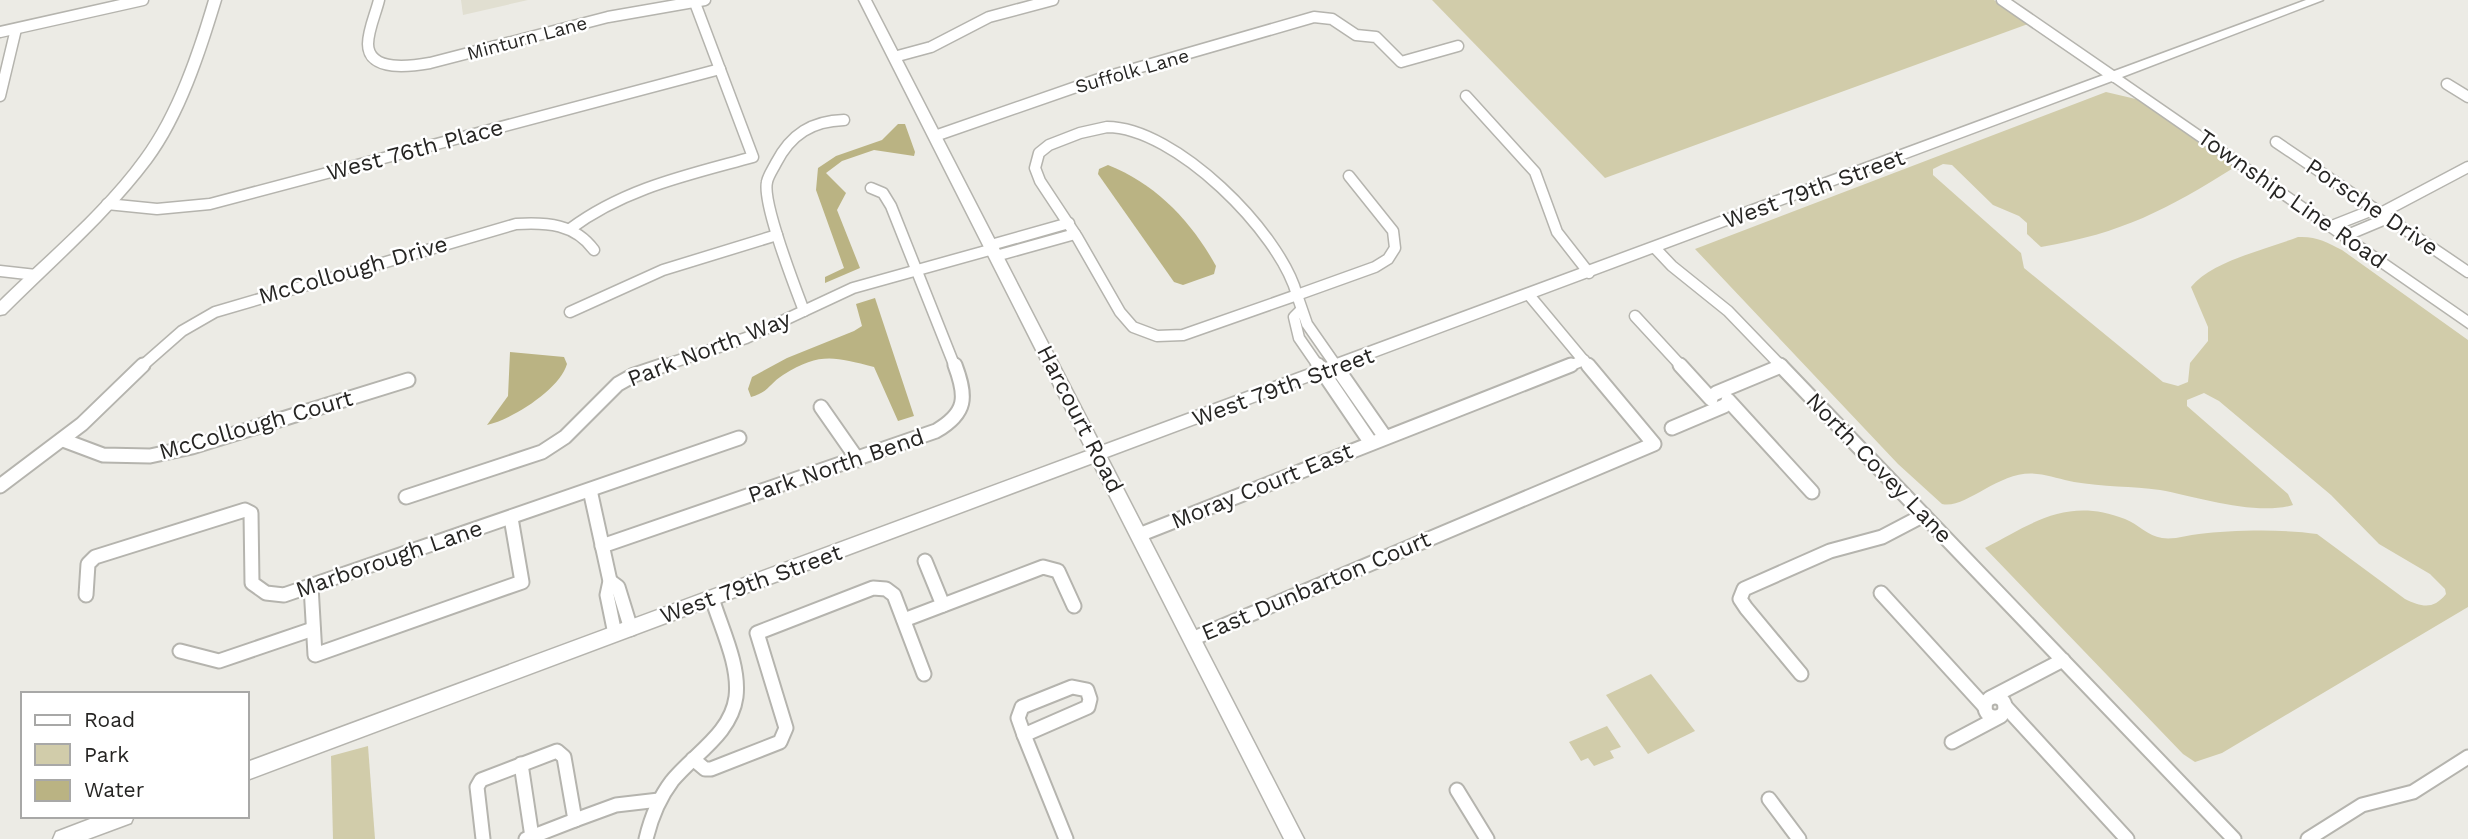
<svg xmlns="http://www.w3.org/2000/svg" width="2468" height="839" font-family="'Work Sans',sans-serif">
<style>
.built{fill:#e1dfd1}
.green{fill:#d1ccaa}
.water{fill:#bab383}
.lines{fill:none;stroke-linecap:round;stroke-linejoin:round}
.street-far1-casing{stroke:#b5b4ae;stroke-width:13}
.street-casing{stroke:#b5b4ae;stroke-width:17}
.secondary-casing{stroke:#b5b4ae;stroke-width:3}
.street-far1{stroke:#fff;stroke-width:10}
.street{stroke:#fff;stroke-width:13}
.secondary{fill:#fff;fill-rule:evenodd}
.labels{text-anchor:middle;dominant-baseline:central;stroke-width:5;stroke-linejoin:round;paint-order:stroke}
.far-street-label{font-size:19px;fill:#262523;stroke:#fff}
.street-label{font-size:23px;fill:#262523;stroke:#fff}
</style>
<rect width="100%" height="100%" fill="#ecebe5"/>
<!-- built -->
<polygon class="built" points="461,0 528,0 463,15"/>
<!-- green -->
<g class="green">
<polygon points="1432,0 1994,0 2028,24 1605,178"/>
<path d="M2106,92L2140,100L2235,167C2166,210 2123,233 2041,247L2027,234V223L2019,216L1993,205L1952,165L1943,164L1933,169V175L2021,253L2024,268L2163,382L2178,386L2188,382L2190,363L2208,341V327L2191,287C2212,261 2267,249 2298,237C2316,236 2327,242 2342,250L2468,340V607L2222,753L2195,762L2183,754L1985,548C2034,522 2068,497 2125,519C2138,524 2148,536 2162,538C2174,540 2188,535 2199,534C2231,530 2285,529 2317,534L2405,599C2422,607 2433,610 2446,594L2445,589L2430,574L2379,544L2331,495L2219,401L2204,393L2187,400V406L2288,494L2293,505C2256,516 2198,497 2160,490C2132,486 2103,487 2074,482C2062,480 2050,475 2037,474C2000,469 1966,510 1942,504L1898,464L1695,249Z"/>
<polygon points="1651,674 1695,731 1648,754 1606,695"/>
<polygon points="1607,726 1621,747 1610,751 1614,758 1594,766 1588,758 1581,761 1569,742"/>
<polygon points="368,746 375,839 333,839 331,756"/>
</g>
<!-- water -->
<g class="water">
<polygon points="898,124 905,124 915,152 914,156 874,150 842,161 826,173 846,193 837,210 860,268 825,283 825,277 844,268 816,190 818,168 836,156 882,140"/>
<path d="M1108,165C1156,184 1191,221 1216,266L1214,274L1183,285L1174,282L1098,174L1099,169Z"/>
<path d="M875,298L914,416L898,421L874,367C834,357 820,352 783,375C769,384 769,392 751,397L748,389L752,377L787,358L854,331L862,326L856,304Z"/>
<path d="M510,352L564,357L567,364C560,389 513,419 487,425L508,396Z"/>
</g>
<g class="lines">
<defs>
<g id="street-far1">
<path d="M379,0C376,13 368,30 368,44C368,73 413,66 430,63L608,17L705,0"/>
<polyline points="2002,0 2114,77"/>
<polyline points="0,32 143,0"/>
<polyline points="894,57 931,47 989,17 1053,0"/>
<polyline points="2447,84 2468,97"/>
<polyline points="0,96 16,29"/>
<polyline points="1466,96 1535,172 1557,232 1589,273"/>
<path d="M1107,127C1175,127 1280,232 1297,295L1183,335L1157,336L1133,327L1120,312L1077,237L1040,181L1035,168L1039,153L1049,145L1080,133Z"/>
<polyline points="935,136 1099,79 1314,17 1332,19 1356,35 1376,37 1401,62 1458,46"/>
<polyline points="2276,142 2468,272"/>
<polyline points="871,188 883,193 891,206 955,367"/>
<polyline points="107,204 157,209 210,204 720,69"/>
<polyline points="2381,213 2468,167"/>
<polyline points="2332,226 2375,209"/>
<path d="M570,229C625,188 688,175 753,157L695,3"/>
<polyline points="2345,236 2388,218"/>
<polyline points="991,245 1069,223"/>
<polyline points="1655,248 1672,266 1728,311 1782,367"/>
<polyline points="996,256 1075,234"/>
<polyline points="0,271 36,275"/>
<polyline points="1297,295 1307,324 1337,367"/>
<polyline points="1297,295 1375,267 1388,259 1395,248 1393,231 1349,176"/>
<polyline points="1529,295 1589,367"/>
<path d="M804,311C795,287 762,203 767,182C768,176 773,169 776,163C791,134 812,121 844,120"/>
<polyline points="1300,311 1294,317 1299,338 1319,367"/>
<polyline points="570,312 663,270 777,235"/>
<polyline points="1635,316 1682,367"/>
<path d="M141,367L182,331L215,312L516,224C547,222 575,224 594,250"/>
<polyline points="659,367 746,338 853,288 993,249"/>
<polyline points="1567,367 1584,360"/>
</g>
<g id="street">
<polyline points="1318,365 1371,443"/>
<polyline points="1335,365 1385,437"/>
<polyline points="1680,365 1711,399"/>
<polyline points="1780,365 2234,839"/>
<polyline points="1716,393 1781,366"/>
<polyline points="1728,400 1812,492"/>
<polyline points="821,407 858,460"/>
<polyline points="1672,428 1724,406"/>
<polyline points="63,440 103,455 150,456 192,447 408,380"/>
<polyline points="0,486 82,424 143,365"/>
<polyline points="590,490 610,581 607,595 615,634"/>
<polyline points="406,497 542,452 565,437 618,384 634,375 664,365"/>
<polyline points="1139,535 1571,365"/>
<path d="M602,546L936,431C967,413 967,397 955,365"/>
<polyline points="925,561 943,605"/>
<polyline points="610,581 618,587 631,629"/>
<polyline points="311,586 315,655 522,582 511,518"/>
<polyline points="1881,593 1985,707"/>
<polyline points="86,595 88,564 95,557 245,510 251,513 252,583 266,593 284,595 739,438"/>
<polyline points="904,620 1043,567 1058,571 1074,606"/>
<polyline points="1192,639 1654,444 1588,365"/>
<polyline points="180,651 219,661 313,629"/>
<polyline points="1801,674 1746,608 1740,599 1744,589 1830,551 1882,537 1924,515"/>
<polygon points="1072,687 1087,690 1090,699 1088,707 1024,735 1018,718 1022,707"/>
<circle cx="1995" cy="707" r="10"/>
<polyline points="1990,698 2063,660"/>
<polyline points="2005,706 2127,839"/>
<polyline points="1024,735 1066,839"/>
<polyline points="1952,742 2001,716"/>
<polyline points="693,759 705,769 711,769 780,742 786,728 757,633 873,588 886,589 894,595 924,674"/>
<polyline points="521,764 532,837"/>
<polyline points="1457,790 1487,839"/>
<polyline points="1769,799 1799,839"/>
<polyline points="575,820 616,805 659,800"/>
<polyline points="483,839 477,787 481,780 557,751 564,757 575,820 526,839"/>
<path d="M646,839C651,818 659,798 672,781C694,754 731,734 736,697C740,665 721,628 712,598"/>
<polyline points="2308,839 2362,805 2413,792 2468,757"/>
</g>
<g id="secondary">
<path d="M209,0H221C205,53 184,118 151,162C109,218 54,265 5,314L0,315V301C47,255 103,209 141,156C173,113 194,51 209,0Z"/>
<polygon points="859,0 871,0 1101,446 2306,0 2323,0 2122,77 2468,316 2468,328 2112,81 1107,457 1304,839 1284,839 1093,463 247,780 247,762 1087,451"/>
<polygon points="98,816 134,816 131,823 88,839 53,839 56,832"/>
</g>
</defs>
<!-- street-far1 casing -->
<use href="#street-far1" class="street-far1-casing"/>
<!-- street casing -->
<use href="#street" class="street-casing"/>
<!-- secondary casing -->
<use href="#secondary" class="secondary-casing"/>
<!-- street-far1 -->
<use href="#street-far1" class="street-far1"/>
<!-- street -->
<use href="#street" class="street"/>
<!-- secondary -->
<use href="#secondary" class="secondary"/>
</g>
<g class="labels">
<!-- far-street labels -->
<g class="far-street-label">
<text transform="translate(527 38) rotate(-15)">Minturn Lane</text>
<text transform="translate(1132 71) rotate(-16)">Suffolk Lane</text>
</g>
<!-- street labels -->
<g class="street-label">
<text transform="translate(415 150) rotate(-15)">West 76th Place</text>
<text transform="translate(1814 189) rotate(-20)">West 79th Street</text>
<text transform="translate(2292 199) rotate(35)">Township Line Road</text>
<text transform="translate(2372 207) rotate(34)">Porsche Drive</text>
<text transform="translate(353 270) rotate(-16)">McCollough Drive</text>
<text transform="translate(709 349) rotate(-21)">Park North Way</text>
<text transform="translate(1283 387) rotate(-20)">West 79th Street</text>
<text transform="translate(1080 419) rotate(63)">Harcourt Road</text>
<text transform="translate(256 425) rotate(-16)">McCollough Court</text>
<text transform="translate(836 466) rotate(-19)">Park North Bend</text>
<text transform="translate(1879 468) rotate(46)">North Covey Lane</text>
<text transform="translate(1262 486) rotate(-22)">Moray Court East</text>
<text transform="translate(389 559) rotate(-19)">Marborough Lane</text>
<text transform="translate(751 584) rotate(-20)">West 79th Street</text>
<text transform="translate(1316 586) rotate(-23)">East Dunbarton Court</text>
</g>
</g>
<!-- legend -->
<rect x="21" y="692" width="228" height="126" fill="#ffffff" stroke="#a8a8a7" stroke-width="2"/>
<rect x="35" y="715" width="35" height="10" fill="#ffffff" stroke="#a8a8a7" stroke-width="2"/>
<text x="84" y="727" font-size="21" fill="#262523">Road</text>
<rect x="35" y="744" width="35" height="21" fill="#d1ccaa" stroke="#a8a8a7" stroke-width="2"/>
<text x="84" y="762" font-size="21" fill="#262523">Park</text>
<rect x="35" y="780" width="35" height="21" fill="#bab383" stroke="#a8a8a7" stroke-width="2"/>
<text x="84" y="797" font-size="21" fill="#262523">Water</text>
</svg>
